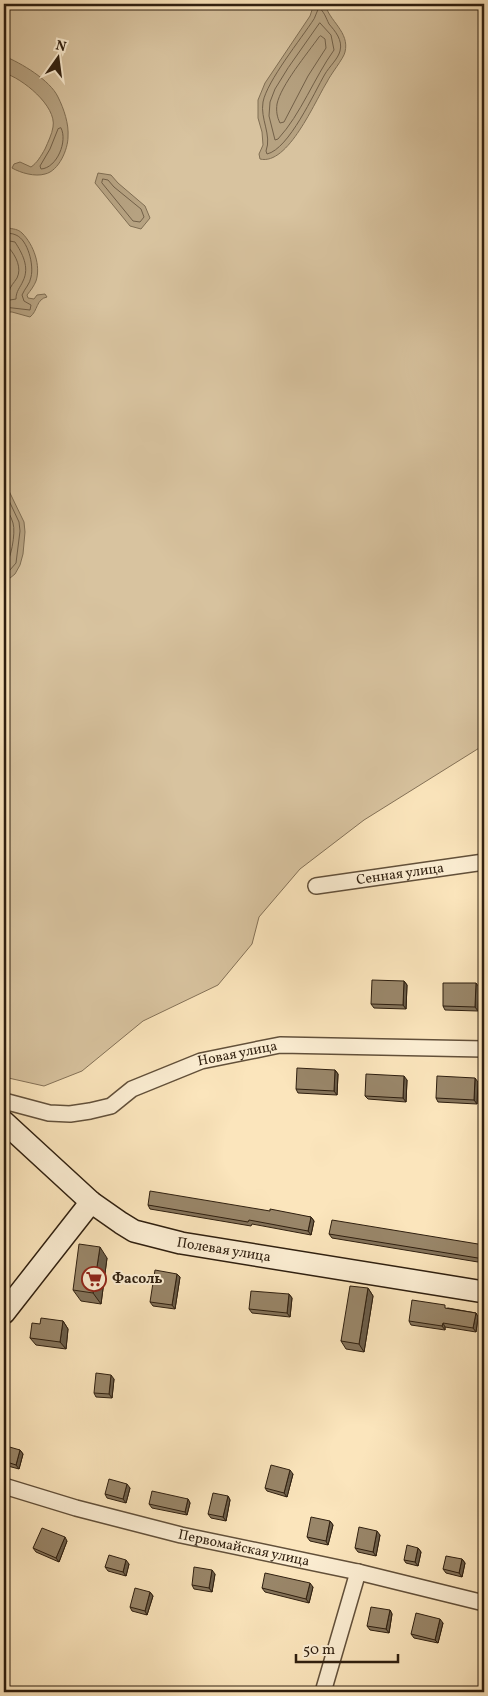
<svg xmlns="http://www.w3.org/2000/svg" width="488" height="1696" font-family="Vollkorn,serif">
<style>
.green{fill:#d8c39f;stroke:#847157}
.water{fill:#b6a281;stroke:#806e53}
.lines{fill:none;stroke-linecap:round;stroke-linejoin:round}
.shore{stroke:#726048;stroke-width:1}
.street-casing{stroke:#62503a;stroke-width:18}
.secondary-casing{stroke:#2f1f0f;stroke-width:24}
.street{stroke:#fceed3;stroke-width:15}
.secondary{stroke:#fceed3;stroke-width:21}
.wall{fill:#84735a;stroke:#2f1f0f}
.shaded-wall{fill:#6b5e4a;stroke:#2f1f0f}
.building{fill:#998669;stroke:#2f1f0f}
.labels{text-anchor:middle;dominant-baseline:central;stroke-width:4;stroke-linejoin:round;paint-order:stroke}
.street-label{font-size:14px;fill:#2f1f0f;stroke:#fceed3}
.poi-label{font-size:14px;font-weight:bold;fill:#2f1f0f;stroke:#fceed3;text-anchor:start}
</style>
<rect width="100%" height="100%" fill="#fbe5bc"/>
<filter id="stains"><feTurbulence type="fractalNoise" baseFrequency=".004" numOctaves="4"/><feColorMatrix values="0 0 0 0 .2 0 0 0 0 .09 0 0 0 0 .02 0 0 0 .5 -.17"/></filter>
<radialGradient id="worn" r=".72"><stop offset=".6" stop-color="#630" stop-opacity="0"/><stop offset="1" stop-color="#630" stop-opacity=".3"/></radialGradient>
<!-- green -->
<polygon class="green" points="4,4 484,4 484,745 364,820 300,869 259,917 252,944 218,985 143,1021 82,1071 44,1086 4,1077"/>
<!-- water -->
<g class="water">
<path d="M314,4H325C329,21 350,32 345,52C344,58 330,75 327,82C315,101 288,166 260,159L259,154L263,145L262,132L258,118V100L265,83L310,16Z"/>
<path d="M4,56C21,63 50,80 58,97C64,109 69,124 68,137C68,149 59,171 45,174C35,177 21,173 12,168L14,164L20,162L31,167C37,163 41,156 45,149C48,142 52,134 53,127C57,106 22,78 4,73Z"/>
<polygon points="98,173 111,175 118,183 145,206 150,218 141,229 130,226 95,183"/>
<path d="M8,228C13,229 18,229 22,233C34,245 41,266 36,281C34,286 31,290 27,295L28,298L34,299L37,295L45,294L47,297C36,299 38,311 30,317L12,312H4V229Z"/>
<polygon points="4,471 9,491 24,522 25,532 23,554 20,565 15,574 4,583"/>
</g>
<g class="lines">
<!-- shore -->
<g class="shore">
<path d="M319,8C324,11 326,18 329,24C335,31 343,40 340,51C338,59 329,67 325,74C314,93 289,149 267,154L266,151C272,135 260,119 263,102C267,81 301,39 314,19Z"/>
<path d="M320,23L331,35L334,50C314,78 301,114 278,139L275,140L269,116L270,102L275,89L288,68Z"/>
<path d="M321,36L325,39L326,48L308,76L284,122L280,123C277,117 276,111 277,104C281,85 307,54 319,37Z"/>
<path d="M61,128C68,141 57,168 41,169L40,166L50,149L58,129Z"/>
<polygon points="103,179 108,180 114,187 141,209 144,217 140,222 133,221 102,183"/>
<path d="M4,234C7,233 12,233 16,235C28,240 34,265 31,277C30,284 25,288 22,295L24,301L31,305L30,310L4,307"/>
<path d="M4,240L15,242C22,253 30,267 23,281C20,288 16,291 16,299L4,301"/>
<path d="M4,248H9C16,256 22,268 17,278C14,283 10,286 9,292L4,293"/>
<polyline points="4,490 19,522 20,531 16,563 4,577"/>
<path d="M4,504C7,510 11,516 13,523C16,533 11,560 4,569"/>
</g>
<defs>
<g id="street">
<path id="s1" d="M316,886L484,862"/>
<path id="s2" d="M4,1101L49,1113L70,1114L90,1111L111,1106L132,1089L201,1061L280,1045L484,1049"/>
<path id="s3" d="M4,1486L76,1508L181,1535L358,1572L484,1603"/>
<polyline points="323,1692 358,1572"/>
</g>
<g id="secondary">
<path id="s4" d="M4,1122L91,1202L121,1223L134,1231L181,1243L484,1292"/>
<polyline points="4,1313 91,1202"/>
</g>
</defs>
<!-- street casing -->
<use href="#street" class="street-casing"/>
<!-- secondary casing -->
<use href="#secondary" class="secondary-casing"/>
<!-- street -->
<use href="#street" class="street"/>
<!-- secondary -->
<use href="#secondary" class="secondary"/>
</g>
<!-- wall -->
<g class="wall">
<polygon points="404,981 407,985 406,1009 374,1008 371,1004"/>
<polygon points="479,987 478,1011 445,1010 443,1006"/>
<polygon points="335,1070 338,1074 337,1095 298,1093 296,1089"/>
<polygon points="407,1080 406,1102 368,1099 365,1096"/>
<polygon points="478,1082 477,1104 438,1102 436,1098"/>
<polygon points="148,1205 311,1217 314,1221 311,1235 252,1224 251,1226 150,1209"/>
<polygon points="329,1234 484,1245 484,1263 332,1238"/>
<polygon points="107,1258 101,1304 81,1301 73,1290"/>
<polygon points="180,1277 175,1309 153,1306 150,1302"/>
<polygon points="368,1288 373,1296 364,1352 346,1349 341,1341"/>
<polygon points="289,1294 292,1298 290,1317 252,1313 249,1309"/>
<polygon points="448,1308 476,1313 478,1317 476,1332 445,1327 445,1330 411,1325 409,1321"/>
<polygon points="63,1321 68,1329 66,1349 36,1345 30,1338 40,1324"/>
<polygon points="114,1379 112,1398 96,1397 94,1393"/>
<polygon points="20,1450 23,1454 19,1469 4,1465 4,1453"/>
<polygon points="293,1474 287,1497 267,1491 265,1488"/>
<polygon points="130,1488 126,1503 107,1498 105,1494"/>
<polygon points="228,1496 230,1500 226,1521 211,1518 208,1514"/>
<polygon points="188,1499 190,1503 187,1515 152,1508 149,1504"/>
<polygon points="330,1521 333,1525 328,1545 310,1541 307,1537"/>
<polygon points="380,1535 376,1556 358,1552 355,1548"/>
<polygon points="67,1541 59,1562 36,1552 33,1548"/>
<polygon points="418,1548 421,1552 418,1566 406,1563 404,1560"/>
<polygon points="462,1559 465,1563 462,1577 446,1573 443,1569"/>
<polygon points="129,1564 126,1576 108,1571 105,1567"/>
<polygon points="215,1574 212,1592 194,1589 192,1585"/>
<polygon points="313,1587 309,1603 265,1592 262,1588"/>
<polygon points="150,1592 153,1596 147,1615 132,1611 130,1607"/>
<polygon points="390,1610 392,1614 389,1633 370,1630 367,1626"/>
<polygon points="443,1623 438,1643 414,1638 411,1634"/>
</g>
<!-- shaded-wall -->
<g class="shaded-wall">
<polygon points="404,981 407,985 406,1009 403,1005"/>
<polygon points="476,983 479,987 478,1011 475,1007"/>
<polygon points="335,1070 338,1074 337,1095 334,1091"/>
<polygon points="404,1076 407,1080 406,1102 403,1098"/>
<polygon points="475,1078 478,1082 477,1104 474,1100"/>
<polygon points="311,1217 314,1221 311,1235 308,1231"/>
<polygon points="100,1247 107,1258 101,1304 93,1293"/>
<polygon points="177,1274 180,1277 175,1309 172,1305"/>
<polygon points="368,1288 373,1296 364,1352 359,1344"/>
<polygon points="289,1294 292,1298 290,1317 287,1313"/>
<polygon points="476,1313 478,1317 476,1332 473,1328"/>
<polygon points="63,1321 68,1329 66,1349 60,1342"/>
<polygon points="443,1323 445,1327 445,1330 442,1326"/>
<polygon points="111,1375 114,1379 112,1398 109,1394"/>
<polygon points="20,1450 23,1454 19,1469 16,1465"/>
<polygon points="290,1470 293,1474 287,1497 284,1493"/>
<polygon points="127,1484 130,1488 126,1503 123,1499"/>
<polygon points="228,1496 230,1500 226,1521 223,1517"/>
<polygon points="188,1499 190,1503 187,1515 185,1512"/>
<polygon points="330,1521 333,1525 328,1545 326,1541"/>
<polygon points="377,1531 380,1535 376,1556 373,1552"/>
<polygon points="65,1537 67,1541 59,1562 56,1558"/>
<polygon points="418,1548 421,1552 418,1566 415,1562"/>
<polygon points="462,1559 465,1563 462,1577 459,1573"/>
<polygon points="126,1560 129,1564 126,1576 123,1572"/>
<polygon points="212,1570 215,1574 212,1592 209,1588"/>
<polygon points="310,1583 313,1587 309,1603 306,1599"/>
<polygon points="150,1592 153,1596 147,1615 145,1611"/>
<polygon points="390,1610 392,1614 389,1633 386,1629"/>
<polygon points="440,1619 443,1623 438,1643 435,1640"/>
</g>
<!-- building -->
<g class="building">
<polygon points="372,980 404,981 403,1005 371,1004"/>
<polygon points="443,983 476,983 475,1007 443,1006"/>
<polygon points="297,1068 335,1070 334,1091 296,1089"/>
<polygon points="366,1074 404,1076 403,1098 365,1096"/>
<polygon points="437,1076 475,1078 474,1100 436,1098"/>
<polygon points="150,1191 270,1211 270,1209 311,1217 308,1231 249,1220 248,1222 148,1205"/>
<polygon points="332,1220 484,1245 484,1259 329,1234"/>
<polygon points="79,1244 100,1247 93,1293 73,1290"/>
<polygon points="155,1270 177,1274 172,1305 150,1302"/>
<polygon points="350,1286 368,1288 359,1344 341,1341"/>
<polygon points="251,1291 289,1294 287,1313 249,1309"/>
<polygon points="412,1300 445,1305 445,1308 476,1313 473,1328 443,1323 442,1326 409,1321"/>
<polygon points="41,1318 63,1321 60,1342 30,1338 32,1323 40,1324"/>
<polygon points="96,1373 111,1375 109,1394 94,1393"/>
<polygon points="6,1446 20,1450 16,1465 4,1461 4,1453"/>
<polygon points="271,1465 290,1470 284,1493 265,1488"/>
<polygon points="109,1479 127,1484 123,1499 105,1494"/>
<polygon points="152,1491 188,1499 185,1512 149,1504"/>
<polygon points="213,1493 228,1496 223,1517 208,1514"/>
<polygon points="311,1517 330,1521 326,1541 307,1537"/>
<polygon points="359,1527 377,1531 373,1552 355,1548"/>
<polygon points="42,1528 65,1537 56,1558 33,1548"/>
<polygon points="407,1545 418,1548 415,1562 404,1560"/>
<polygon points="109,1555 126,1560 123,1572 105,1567"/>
<polygon points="446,1556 462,1559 459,1573 443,1569"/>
<polygon points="194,1567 212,1570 209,1588 192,1585"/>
<polygon points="265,1573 310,1583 306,1599 262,1588"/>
<polygon points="135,1588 150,1592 145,1611 130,1607"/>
<polygon points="371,1607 390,1610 386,1629 367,1626"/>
<polygon points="416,1613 440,1619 435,1640 411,1634"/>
</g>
<!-- icons -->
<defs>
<symbol id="supermarket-ring" viewBox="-11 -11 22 22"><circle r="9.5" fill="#fceed3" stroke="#8f2418" stroke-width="1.5"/><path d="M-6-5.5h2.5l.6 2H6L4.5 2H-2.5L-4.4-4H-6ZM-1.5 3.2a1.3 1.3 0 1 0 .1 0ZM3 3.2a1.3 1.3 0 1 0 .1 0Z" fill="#8f2418"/></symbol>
</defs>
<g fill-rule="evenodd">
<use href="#supermarket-ring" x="80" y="1265" width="28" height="28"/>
</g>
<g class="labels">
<!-- street labels -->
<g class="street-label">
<text stroke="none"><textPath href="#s1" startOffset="85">Сенная улица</textPath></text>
<text stroke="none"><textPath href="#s2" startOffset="248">Новая улица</textPath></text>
<text stroke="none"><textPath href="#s4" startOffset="262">Полевая улица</textPath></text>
<text stroke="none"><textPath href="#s3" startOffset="248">Первомайская улица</textPath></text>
</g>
<!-- poi labels -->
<g class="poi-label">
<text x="112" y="1279">Фасоль</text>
</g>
</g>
<!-- margin -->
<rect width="488" height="1696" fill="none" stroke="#fbe5bc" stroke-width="20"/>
<rect x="5" y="5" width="478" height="1686" fill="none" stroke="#2f1f0f" stroke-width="2.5"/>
<rect x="10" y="10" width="468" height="1676" fill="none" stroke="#2f1f0f"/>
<!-- north arrow -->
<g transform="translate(58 58) rotate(14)" stroke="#fceed3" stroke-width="4" paint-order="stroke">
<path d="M0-4L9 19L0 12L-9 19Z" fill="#2f1f0f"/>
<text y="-8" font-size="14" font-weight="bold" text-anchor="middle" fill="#2f1f0f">N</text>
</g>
<!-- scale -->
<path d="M296 1654v8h102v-8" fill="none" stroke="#2f1f0f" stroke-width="2.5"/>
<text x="303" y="1654" font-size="15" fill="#2f1f0f" stroke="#fceed3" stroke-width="4" paint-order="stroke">50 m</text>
<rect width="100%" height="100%" filter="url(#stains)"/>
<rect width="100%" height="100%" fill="url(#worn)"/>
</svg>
